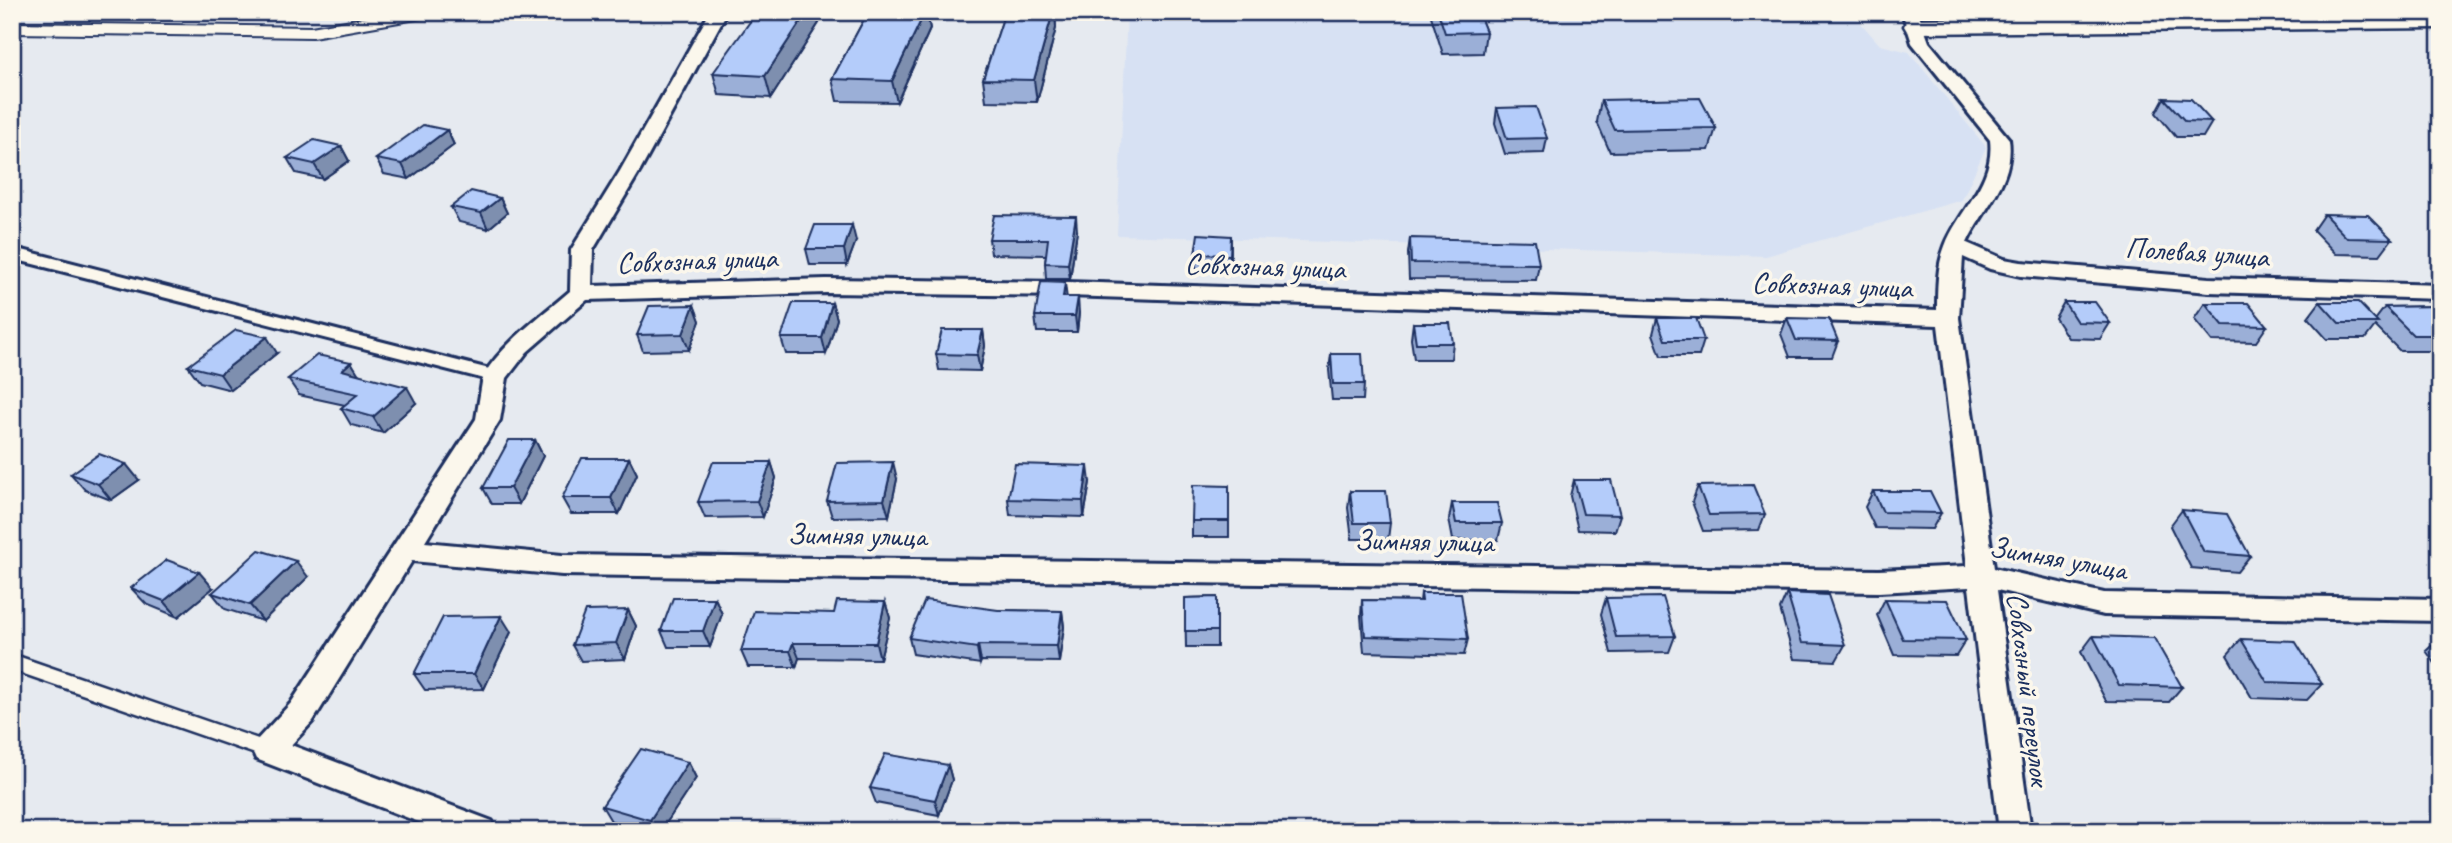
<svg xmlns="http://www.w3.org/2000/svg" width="2452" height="843" font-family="Caveat,sans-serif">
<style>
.built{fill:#d7e1f3}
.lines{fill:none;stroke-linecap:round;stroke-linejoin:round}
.service-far2-casing{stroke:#1b2f5e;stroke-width:14}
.service-far1-casing{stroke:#1b2f5e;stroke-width:17}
.service-casing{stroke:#1b2f5e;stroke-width:20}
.minor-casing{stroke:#1b2f5e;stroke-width:6}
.tertiary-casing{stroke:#1b2f5e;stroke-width:5}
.service-far2{stroke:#fbf7ec;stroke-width:10}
.service-far1{stroke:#fbf7ec;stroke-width:11}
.service{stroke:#fbf7ec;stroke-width:15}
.minor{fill:#fbf7ec;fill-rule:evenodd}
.tertiary{fill:#fbf7ec;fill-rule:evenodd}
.wall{fill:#9bafd7;stroke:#1b2f5e;stroke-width:2}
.shaded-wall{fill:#7e8faf;stroke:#1b2f5e;stroke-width:2}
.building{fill:#b4ccfa;stroke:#1b2f5e;stroke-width:2}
.labels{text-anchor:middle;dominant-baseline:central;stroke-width:7;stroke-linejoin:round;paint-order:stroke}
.street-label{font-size:30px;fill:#1b2f5e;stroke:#fbf7ec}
</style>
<rect width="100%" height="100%" fill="#e6eaf0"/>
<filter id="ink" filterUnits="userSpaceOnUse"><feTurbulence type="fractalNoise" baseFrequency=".0143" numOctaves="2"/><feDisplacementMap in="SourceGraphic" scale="14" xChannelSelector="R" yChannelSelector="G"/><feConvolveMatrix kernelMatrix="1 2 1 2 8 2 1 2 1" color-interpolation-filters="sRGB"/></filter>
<g filter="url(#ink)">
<!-- built -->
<polygon class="built" points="1127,12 1851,12 1880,45 1909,52 1986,147 1962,200 1766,256 1117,235"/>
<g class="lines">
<defs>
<polyline id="service-far2" points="12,28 312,32 427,12"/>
<polyline id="service-far1" points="12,253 495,376"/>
<polyline id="service" points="12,662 267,750"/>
<path id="minor" d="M710,12H727L640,171L593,250L592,286L826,279L1067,282L1937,310C1937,289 1937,266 1945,246C1959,209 1995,183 1990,140L1912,43L1902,12H1918L1929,42L2009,139C2015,181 1983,208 1967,243L2004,259L2021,262L2209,278L2440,285V299L2209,292L2021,276L1990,269L1963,257L1959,318L1994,568L2104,593L2440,599V621L2104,615L1997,590L2031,831H1999L1969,587L1879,592L562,575L412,561L313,721L291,745L492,821L497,831H442L256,759L252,750L256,741L291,703L476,419L483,376C504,342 540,317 570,291L571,250L620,171ZM826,293L1067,296L1938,325L1967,566L1879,570L562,555L425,542L500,420L507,378L527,352L587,300Z"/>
<polygon id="tertiary" points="2440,14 2440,28 1915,33 1907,31 1904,26 1907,21 1915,19"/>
</defs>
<!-- service-far2 casing -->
<use href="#service-far2" class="service-far2-casing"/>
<!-- service-far1 casing -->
<use href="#service-far1" class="service-far1-casing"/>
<!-- service casing -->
<use href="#service" class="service-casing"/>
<!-- minor casing -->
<use href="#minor" class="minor-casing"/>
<!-- tertiary casing -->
<use href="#tertiary" class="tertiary-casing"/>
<!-- service-far2 -->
<use href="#service-far2" class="service-far2"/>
<!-- service-far1 -->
<use href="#service-far1" class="service-far1"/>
<!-- service -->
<use href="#service" class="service"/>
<!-- minor -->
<use href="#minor" class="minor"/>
<!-- tertiary -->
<use href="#tertiary" class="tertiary"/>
</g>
<!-- wall -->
<g class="wall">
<polygon points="868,12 927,12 930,29 897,102 837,101 832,79"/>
<polygon points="1005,12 1055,12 1056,28 1037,102 986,101 983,79"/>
<polygon points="1431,12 1478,12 1486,32 1483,53 1443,54 1431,16"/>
<polygon points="819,23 771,98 719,95 713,73"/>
<polygon points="2164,98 2212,122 2203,137 2176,137 2156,113"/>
<polygon points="1601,100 1716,128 1709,150 1610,152 1597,122"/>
<polygon points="1497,108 1547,138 1544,153 1505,154 1495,123"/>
<polygon points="447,130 454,145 409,179 384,174 376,159"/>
<polygon points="341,146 349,161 323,179 296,173 287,158"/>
<polygon points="500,198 507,213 488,229 459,222 451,207"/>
<polygon points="2324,214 2392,239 2380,255 2336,254 2313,230"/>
<polygon points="1077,231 1070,279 1046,279 1045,263 1046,255 991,254 989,239"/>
<polygon points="1410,238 1539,264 1536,280 1409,279 1408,253"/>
<polygon points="856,241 847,265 810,265 806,249"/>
<polygon points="1231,251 1230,271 1196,270 1195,254"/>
<polygon points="1067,297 1079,313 1077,332 1037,332 1035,316"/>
<polygon points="2064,302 2110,323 2100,339 2068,338 2055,318"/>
<polygon points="2320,302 2375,320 2385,307 2440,306 2440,351 2400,351 2375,326 2365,339 2327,339 2308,318"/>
<polygon points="832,303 837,319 826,354 786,354 781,338"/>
<polygon points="2205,303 2267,326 2256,342 2212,341 2194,319"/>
<polygon points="694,305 700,321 689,350 643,351 637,335"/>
<polygon points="1657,318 1704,340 1699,356 1661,356 1653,334"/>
<polygon points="1787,318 1838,341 1832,357 1790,357 1781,334"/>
<polygon points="1413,323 1453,343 1451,359 1414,359 1411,339"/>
<polygon points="983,330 985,346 980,371 939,370 936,354"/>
<polygon points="277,353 231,390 200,382 188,366"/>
<polygon points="1331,354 1364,384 1363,400 1332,400 1329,370"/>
<polygon points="351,362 358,374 416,403 383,433 351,425 341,408 345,405 299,395 288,379"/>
<polygon points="535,440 543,456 519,504 492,504 483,488"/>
<polygon points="629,458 637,474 619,514 571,514 562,498"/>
<polygon points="771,462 776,478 763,517 705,518 698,502"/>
<polygon points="71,474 139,480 111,500 85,490"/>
<polygon points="897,479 889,516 832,517 827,501"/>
<polygon points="1574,480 1620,515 1615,531 1578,530 1570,496"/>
<polygon points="1090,482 1084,517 1010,515 1008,499"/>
<polygon points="1229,486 1229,537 1192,537 1192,521"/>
<polygon points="1698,486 1765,514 1759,530 1703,531 1692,502"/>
<polygon points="1350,491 1390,523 1388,539 1352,539 1348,508"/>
<polygon points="1873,491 1941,513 1932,529 1875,528 1865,507"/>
<polygon points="1452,503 1502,523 1498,540 1453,540 1449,519"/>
<polygon points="2182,510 2250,556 2237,572 2191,568 2170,526"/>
<polygon points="308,577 263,621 225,609 212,593"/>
<polygon points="131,588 213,588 178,617 146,604"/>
<polygon points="1421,593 1468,639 1464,655 1364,652 1361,616 1362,600 1420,601"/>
<polygon points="1787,593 1845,645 1836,661 1794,659 1780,609"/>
<polygon points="1217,597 1217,647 1186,647 1185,598"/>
<polygon points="715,598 722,614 710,647 668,647 661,631"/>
<polygon points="1606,598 1675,636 1669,652 1611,653 1601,614"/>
<polygon points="1885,599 1966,640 1956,656 1894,655 1877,615"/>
<polygon points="885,602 890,618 880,659 799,658 796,667 748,667 741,651 834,613"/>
<polygon points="628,610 636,626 625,659 581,661 572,645"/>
<polygon points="998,610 1062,611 1064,627 1059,662 981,661 980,664 913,654 909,638"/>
<polygon points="511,632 484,689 425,690 414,674"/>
<polygon points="2093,636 2182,687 2169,702 2106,701 2081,652"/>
<polygon points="2440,638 2440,670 2426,651"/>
<polygon points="2241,639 2322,684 2307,700 2252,698 2227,655"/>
<polygon points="688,762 696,778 661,831 644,831 611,821 602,806"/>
<polygon points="948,765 952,780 939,815 876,803 870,788"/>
</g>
<!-- shaded-wall -->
<g class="shaded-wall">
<polygon points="807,12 816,12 819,23 771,98 765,76"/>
<polygon points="925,12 927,12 930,29 897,102 892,81"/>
<polygon points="1053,12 1055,12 1056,28 1037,102 1034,80"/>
<polygon points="447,130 454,145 409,179 402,164"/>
<polygon points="341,146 349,161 323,179 314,164"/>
<polygon points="500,198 507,213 488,229 481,213"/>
<polygon points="1076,216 1077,231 1070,279 1068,264"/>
<polygon points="852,225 856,241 847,265 844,249"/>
<polygon points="1231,236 1231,251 1230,271 1230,255"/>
<polygon points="1065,283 1067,299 1063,297"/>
<polygon points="1078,297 1079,313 1077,332 1075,316"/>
<polygon points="832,303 837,319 826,354 822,338"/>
<polygon points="694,305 700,321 689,350 683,334"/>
<polygon points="983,330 985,346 980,371 977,355"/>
<polygon points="267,337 277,353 231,390 220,374"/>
<polygon points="351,362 361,378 342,370"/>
<polygon points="407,387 416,403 383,433 373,417"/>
<polygon points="535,440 543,456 519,504 510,488"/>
<polygon points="629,458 637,474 619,514 611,498"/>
<polygon points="771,462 776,478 763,517 757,501"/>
<polygon points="893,462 897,479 889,516 884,500"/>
<polygon points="126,464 139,480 111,500 98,484"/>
<polygon points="1088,466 1090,482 1084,517 1083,501"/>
<polygon points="296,561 308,577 263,621 250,605"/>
<polygon points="199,572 213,588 178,617 164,601"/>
<polygon points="715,598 722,614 710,647 703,631"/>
<polygon points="885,602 890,618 880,659 876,643"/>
<polygon points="628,610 636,626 625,659 616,643"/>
<polygon points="1062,611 1064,627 1059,662 1057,646"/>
<polygon points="501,616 511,632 484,689 474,674"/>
<polygon points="793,643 799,658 796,667 790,651"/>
<polygon points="978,645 981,661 980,664 977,648"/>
<polygon points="688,762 696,778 661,831 656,831 650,820"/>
<polygon points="948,765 952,780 939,815 935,800"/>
</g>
<!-- building -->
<g class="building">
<polygon points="757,12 807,12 765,76 713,73"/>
<polygon points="868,12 925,12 892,81 832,79"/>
<polygon points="1005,12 1053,12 1034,80 983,79"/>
<polygon points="1438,12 1478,12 1486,32 1445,33"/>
<polygon points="1700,98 1716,128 1615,130 1601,100"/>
<polygon points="2164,98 2191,99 2212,122 2185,121"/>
<polygon points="1536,107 1547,138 1507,139 1497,108"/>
<polygon points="423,125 447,130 402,164 376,159"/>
<polygon points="314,140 341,146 314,164 287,158"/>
<polygon points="471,191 500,198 481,213 451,207"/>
<polygon points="2324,214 2368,215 2392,239 2347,238"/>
<polygon points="994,215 1076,216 1068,264 1045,263 1048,239 989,239"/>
<polygon points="815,225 852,225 844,249 806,249"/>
<polygon points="1198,234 1231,236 1230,255 1195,254"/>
<polygon points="1410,238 1535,241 1539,264 1411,263"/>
<polygon points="1041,282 1065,283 1063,297 1078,297 1075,316 1035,316"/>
<polygon points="2064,302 2095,302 2110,323 2077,322"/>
<polygon points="2320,302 2358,302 2378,323 2339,323"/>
<polygon points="793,303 832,303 822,338 781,338"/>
<polygon points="2205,303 2248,303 2267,326 2223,325"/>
<polygon points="694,305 683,334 637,335 649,306"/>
<polygon points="2440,306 2440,335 2413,335 2385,307"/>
<polygon points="1657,318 1696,318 1704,340 1665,340"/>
<polygon points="1787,318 1829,319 1838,341 1796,340"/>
<polygon points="1413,323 1450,323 1453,343 1416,343"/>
<polygon points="236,330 267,337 220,374 188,366"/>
<polygon points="942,330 983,330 977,355 936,354"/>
<polygon points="1331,354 1362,354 1364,384 1333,384"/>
<polygon points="317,355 351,362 342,370 407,387 373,417 341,408 358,394 288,379"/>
<polygon points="509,440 535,440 510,488 483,488"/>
<polygon points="99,454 126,464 98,484 71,474"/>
<polygon points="582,458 629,458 611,498 562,498"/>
<polygon points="713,462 771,462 757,501 698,502"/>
<polygon points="893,462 884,500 827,501 837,463"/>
<polygon points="1015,464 1088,466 1083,501 1008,499"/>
<polygon points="1574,480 1611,480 1620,515 1583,514"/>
<polygon points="1193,485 1229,486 1229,521 1192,521"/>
<polygon points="1753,485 1765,514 1709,515 1698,486"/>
<polygon points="1350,491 1386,491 1390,523 1354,523"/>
<polygon points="1873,491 1930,491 1941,513 1883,512"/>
<polygon points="1452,503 1497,503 1502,523 1456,523"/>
<polygon points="2182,510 2227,514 2250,556 2204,552"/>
<polygon points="259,550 296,561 250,605 212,593"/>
<polygon points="167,560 199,572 164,601 131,588"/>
<polygon points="1421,593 1461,593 1468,639 1365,636 1362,600 1422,601"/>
<polygon points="1787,593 1828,595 1845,645 1802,643"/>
<polygon points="1217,597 1217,631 1185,631 1185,598"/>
<polygon points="1663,597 1675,636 1616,637 1606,598"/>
<polygon points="673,598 715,598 703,631 661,631"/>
<polygon points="1885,599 1947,600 1966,640 1903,639"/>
<polygon points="925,600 998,610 1062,611 1057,646 978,645 977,648 909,638"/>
<polygon points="837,601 885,602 876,643 793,643 790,651 741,651 754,611 834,613"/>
<polygon points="628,610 616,643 572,645 585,611"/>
<polygon points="501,616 474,674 414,674 443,617"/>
<polygon points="2093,636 2154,638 2182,687 2119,685"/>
<polygon points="2241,639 2295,641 2322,684 2267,682"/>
<polygon points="641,749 688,762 650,820 602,806"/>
<polygon points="885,754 948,765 935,800 870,788"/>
</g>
</g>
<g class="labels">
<!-- street labels -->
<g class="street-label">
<text transform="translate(2197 252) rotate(4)">Полевая улица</text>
<text transform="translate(697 260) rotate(-2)">Совхозная улица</text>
<text transform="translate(1265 266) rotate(2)">Совхозная улица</text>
<text transform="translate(1832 285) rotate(2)">Совхозная улица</text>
<text transform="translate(857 535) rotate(1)">Зимняя улица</text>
<text transform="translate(1424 541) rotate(1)">Зимняя улица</text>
<text transform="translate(2058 558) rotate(10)">Зимняя улица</text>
<text transform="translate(2029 689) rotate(83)">Совхозный переулок</text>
</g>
</g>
<!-- margin -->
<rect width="2452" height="843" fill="none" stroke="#fbf7ec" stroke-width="42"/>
<rect x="21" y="21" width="2410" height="801" fill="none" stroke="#1b2f5e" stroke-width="2.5" filter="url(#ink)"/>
</svg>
